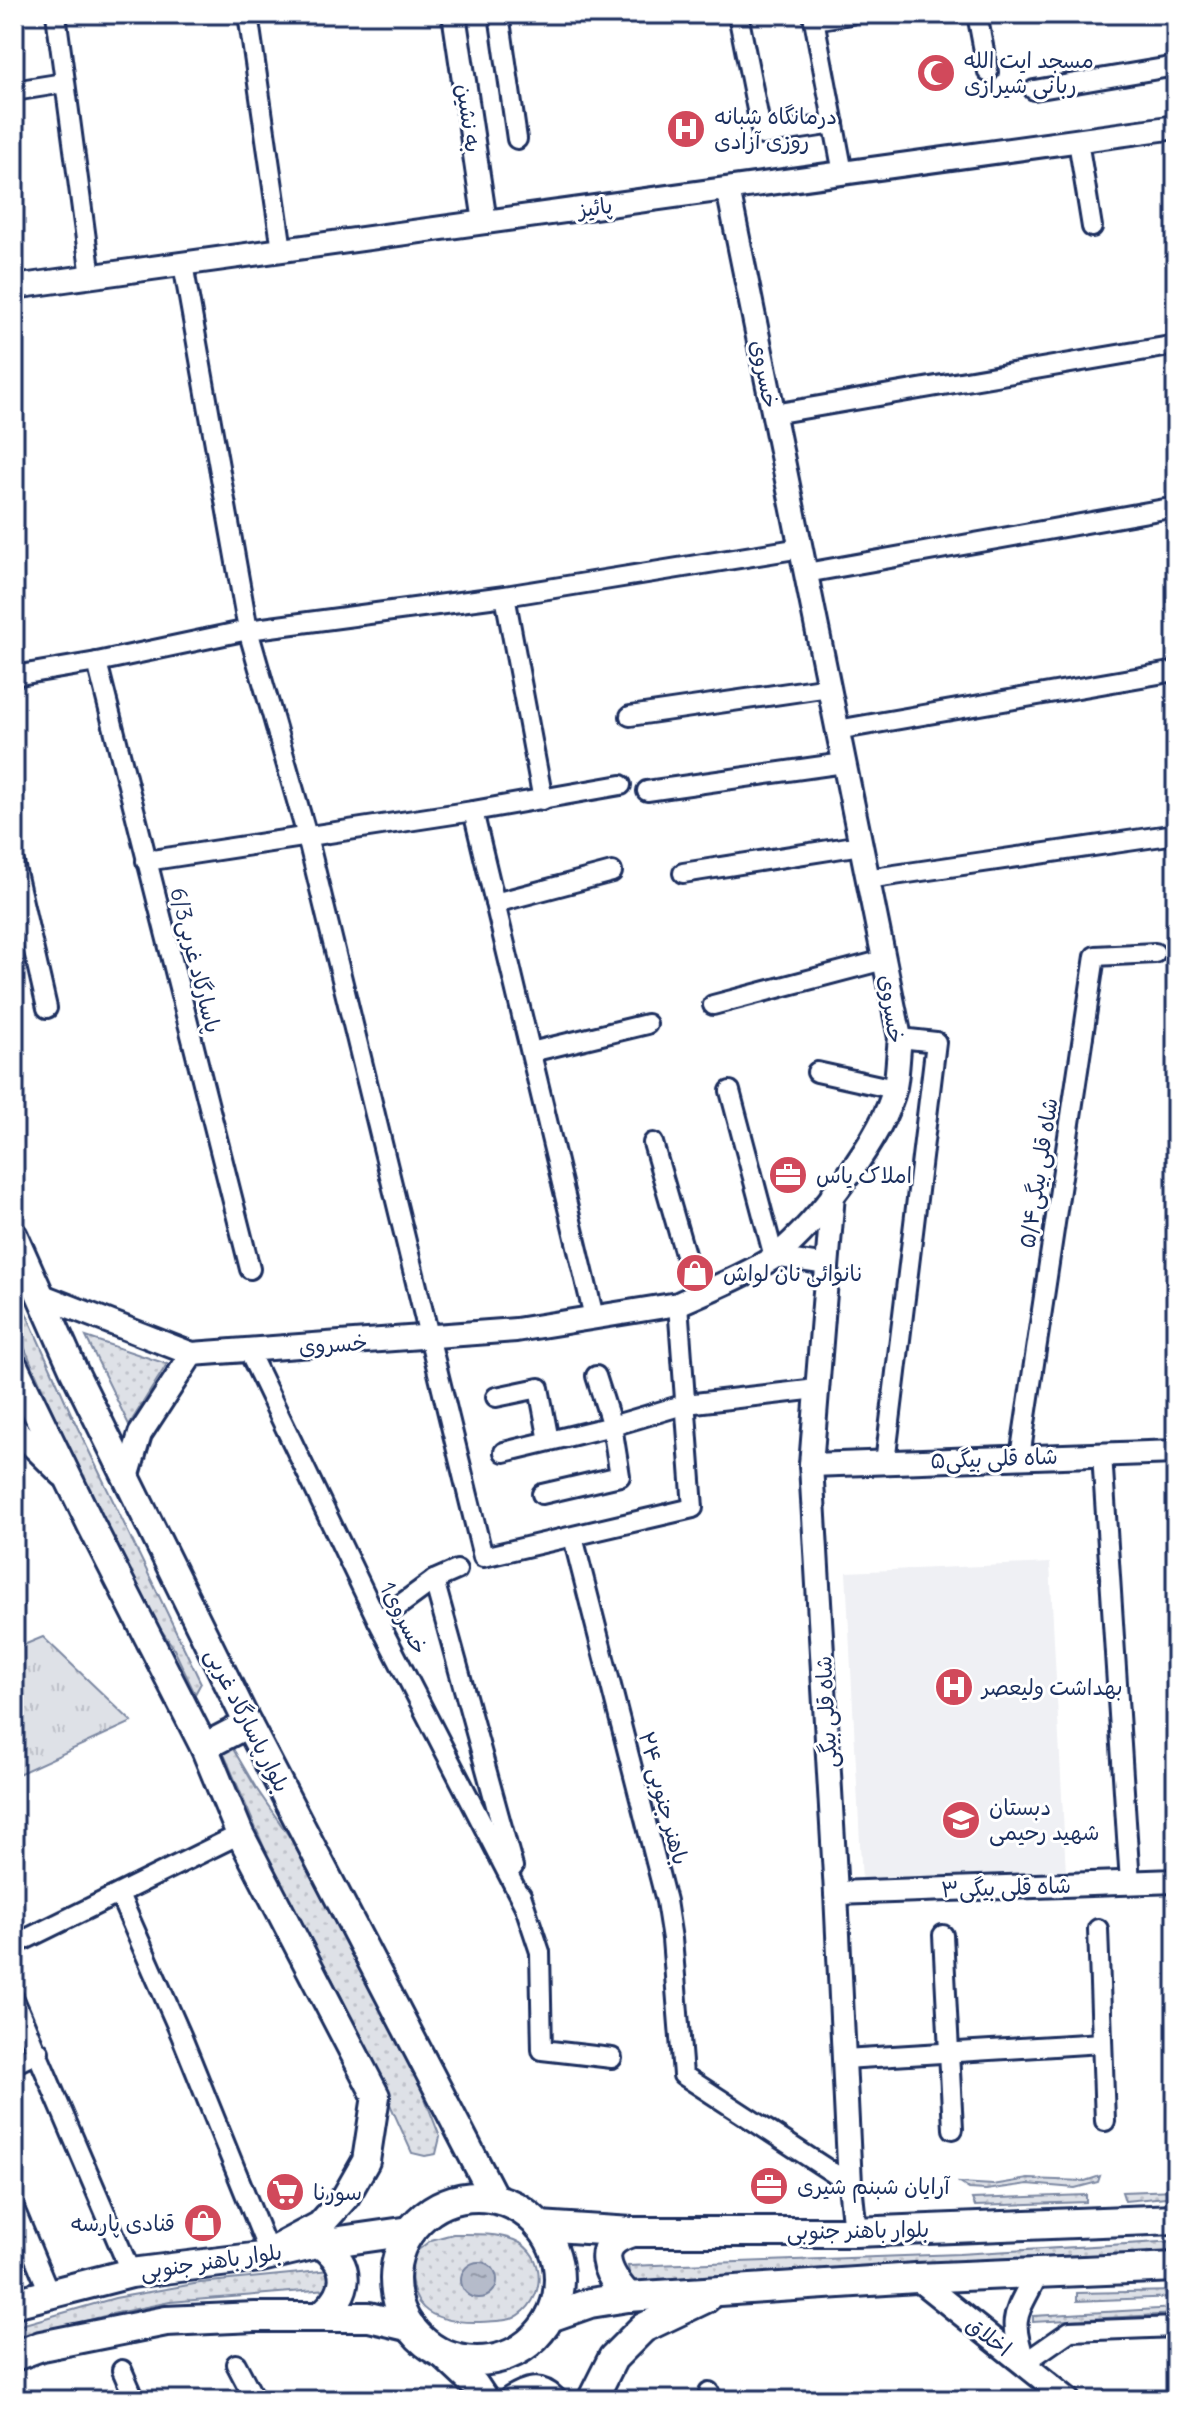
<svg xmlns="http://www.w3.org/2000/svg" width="1190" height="2414" font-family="Delius,'Playpen Sans Arabic',sans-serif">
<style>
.built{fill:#eff0f4}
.grass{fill:url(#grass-dots);stroke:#7c88a2;stroke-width:2}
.park{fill:url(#park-tufts);stroke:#7c88a2;stroke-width:2}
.water{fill:url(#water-ripples);stroke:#77839f;stroke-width:2}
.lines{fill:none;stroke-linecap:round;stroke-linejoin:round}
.minor-casing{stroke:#1b2f5e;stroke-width:24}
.tertiary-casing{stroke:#1b2f5e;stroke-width:28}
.secondary-casing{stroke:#1b2f5e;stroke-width:32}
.primary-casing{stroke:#1b2f5e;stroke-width:34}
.minor{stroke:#fff;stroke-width:18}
.tertiary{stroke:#fff;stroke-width:22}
.secondary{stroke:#fff;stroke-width:26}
.primary{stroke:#fff;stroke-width:28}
.labels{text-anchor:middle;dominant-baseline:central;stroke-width:6;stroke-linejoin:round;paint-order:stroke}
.poi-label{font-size:22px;fill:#1b2f5e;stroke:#fff;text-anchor:start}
.street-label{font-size:22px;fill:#1b2f5e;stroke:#fff}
</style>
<defs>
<pattern id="grass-dots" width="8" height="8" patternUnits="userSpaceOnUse" patternTransform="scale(2)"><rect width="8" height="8" fill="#dee1e7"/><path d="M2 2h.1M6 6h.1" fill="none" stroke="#bec1c9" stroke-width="1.8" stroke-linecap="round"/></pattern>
<pattern id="park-tufts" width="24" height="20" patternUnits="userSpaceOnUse" patternTransform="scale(2)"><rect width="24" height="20" fill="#dee1e7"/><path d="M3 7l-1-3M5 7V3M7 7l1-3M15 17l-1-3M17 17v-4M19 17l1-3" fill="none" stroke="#bec1c9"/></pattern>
<pattern id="water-ripples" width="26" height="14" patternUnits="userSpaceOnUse" patternTransform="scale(2)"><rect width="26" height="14" fill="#b5bbca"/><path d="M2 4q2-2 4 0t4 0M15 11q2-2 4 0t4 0" fill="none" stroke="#9298a7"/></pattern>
</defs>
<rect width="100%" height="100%" fill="#fff"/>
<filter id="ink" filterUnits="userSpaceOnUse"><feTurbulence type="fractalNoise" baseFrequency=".0125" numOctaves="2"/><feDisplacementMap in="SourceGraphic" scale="16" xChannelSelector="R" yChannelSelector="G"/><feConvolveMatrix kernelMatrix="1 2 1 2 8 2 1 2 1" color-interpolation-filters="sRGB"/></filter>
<g filter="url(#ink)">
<!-- built -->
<polygon class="built" points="1050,1563 1066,1873 862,1882 846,1572"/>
<!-- grass -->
<g class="grass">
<polygon points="14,1286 73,1418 201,1683 195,1694 173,1647 137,1595 72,1456 14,1324"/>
<polygon points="86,1337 167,1364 129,1425"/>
<polygon points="229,1742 256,1788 291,1839 419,2083 440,2137 436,2154 425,2156 412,2153 342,1998 269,1859 220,1745"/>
<polygon points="1100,2176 1098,2182 1075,2188 1028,2184 986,2190 969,2189 960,2183 993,2185 1028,2179 1085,2181"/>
<polygon points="1176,2190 1176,2196 1125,2201 1122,2192"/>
<polygon points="1086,2195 1086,2202 975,2206 972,2199"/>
<path d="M453,2234C473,2234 495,2233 514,2240C548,2254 546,2302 514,2318C504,2322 489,2321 478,2322C428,2323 404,2306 413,2254L431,2240Z"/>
<polygon points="1176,2241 1176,2259 631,2286 628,2266 959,2254"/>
<polygon points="330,2270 335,2278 328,2289 170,2302 112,2314 14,2340 14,2327 115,2298 200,2283"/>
<polygon points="1176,2291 1176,2297 1077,2301 1077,2293"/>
<polygon points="1176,2308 1176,2314 1033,2322 1033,2316"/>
</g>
<!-- park -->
<polygon class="park" points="43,1637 132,1722 14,1776 14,1649"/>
<!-- water -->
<circle class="water" cx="479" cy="2280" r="18"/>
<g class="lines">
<defs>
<g id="minor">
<polyline points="56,14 91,277"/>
<polyline points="248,14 282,250"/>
<polyline points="499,14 517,139"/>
<polyline points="738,14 762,135 834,124"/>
<polyline points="813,14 843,173"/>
<polyline points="977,14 988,72"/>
<polyline points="814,20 851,14"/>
<polyline points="1034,90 1176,66"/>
<polyline points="14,91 64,83"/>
<polyline points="1078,141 1092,227"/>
<polyline points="183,264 248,630 307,836 483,1557 693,1508 678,1304"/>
<polyline points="773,414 1176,345"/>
<polyline points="806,573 1176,507"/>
<polyline points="505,596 543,800"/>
<polyline points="97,662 250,1269"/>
<polyline points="14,676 97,662 248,630 505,596 801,548"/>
<polyline points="630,716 829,687"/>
<polyline points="837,730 1176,671"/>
<polyline points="647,791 844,763"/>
<polyline points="473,811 594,1317"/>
<polyline points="146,861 473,811 621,785"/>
<polyline points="14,863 47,1008"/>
<polyline points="683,873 861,845"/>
<polyline points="867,879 1176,834"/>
<polyline points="495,903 612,872"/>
<polyline points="713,1005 884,960"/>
<polyline points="531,1052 647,1024"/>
<polyline points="817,1072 894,1089"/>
<polyline points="730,1091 774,1257 827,1265"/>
<polyline points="653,1143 697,1296"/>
<polyline points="248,1350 378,1621 524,1905"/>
<polyline points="496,1397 539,1388 549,1441"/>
<polyline points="504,1452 612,1426 686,1404 817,1389"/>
<polyline points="1102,1454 1130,1883"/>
<polyline points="1020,1457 1095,956 1155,953"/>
<polyline points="885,1463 936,1042 900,1038"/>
<polyline points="542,1494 620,1476 612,1426 596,1376"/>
<polyline points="573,1537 666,1901 672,1939 683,2075 850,2184"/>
<polyline points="434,1580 513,1867"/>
<polyline points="378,1621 434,1580 457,1570"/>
<polyline points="119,1894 181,2035 269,2253"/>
<polyline points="521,1895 540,1952 542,2050 612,2058"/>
<polyline points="1098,1929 1105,2121"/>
<polyline points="943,1935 953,2129"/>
<polyline points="14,1945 240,1834"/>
<polyline points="14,1999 131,2273"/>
<polyline points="844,2059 1102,2043"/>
<polyline points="14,2064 39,2052"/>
<polyline points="14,2208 49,2292"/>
<polyline points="1024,2363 1070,2331 1176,2327"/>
<polyline points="236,2364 255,2400"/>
<polyline points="122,2370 135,2400"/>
<polyline points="709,2392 713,2400"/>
</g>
<g id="tertiary">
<polyline points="454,14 485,222"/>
<polyline points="14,287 1176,127"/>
<polyline points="833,1194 811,1465 836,1893 850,2184 855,2232"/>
<path d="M40,1295L192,1354L516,1330L678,1304C705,1292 754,1272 777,1255C816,1225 884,1135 895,1087C898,1071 898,1054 900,1038L728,189"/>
<polyline points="14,1428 62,1475"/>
<polyline points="811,1465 1176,1452"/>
<polyline points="127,1478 140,1434 192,1354"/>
<polyline points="836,1893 1176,1881"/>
<polyline points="916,2278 1069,2400"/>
<path d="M1024,2363C1008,2316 1016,2315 1037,2273"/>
</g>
<g id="secondary">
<polyline points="14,1236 74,1371 248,1724 495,2199"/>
<polyline points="14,1366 91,1525 204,1747 240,1834 376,2096 366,2161 346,2196 320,2225 277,2248"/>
<polyline points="204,1747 248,1724"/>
<polyline points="442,2354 475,2385 485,2400"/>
<path d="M512,2400C527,2391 539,2386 553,2400"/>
</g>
<g id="primary">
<circle cx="477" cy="2279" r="82"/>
<polyline points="539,2226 632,2232 855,2232 1176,2219"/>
<path d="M628,2297C606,2273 591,2244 632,2232"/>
<polyline points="14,2303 131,2273 261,2257 312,2245 410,2231"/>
<path d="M321,2316C349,2293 353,2267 322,2244"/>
<polyline points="550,2317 590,2303 628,2297 916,2278 1176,2267"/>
<polyline points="14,2356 41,2346 166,2321 255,2317 369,2317 411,2327"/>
<polyline points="592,2400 613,2358 643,2328 706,2298"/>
</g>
</defs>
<!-- minor casing -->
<use href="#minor" class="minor-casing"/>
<!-- tertiary casing -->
<use href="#tertiary" class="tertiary-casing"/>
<!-- secondary casing -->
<use href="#secondary" class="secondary-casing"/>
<!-- primary casing -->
<use href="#primary" class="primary-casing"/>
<!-- minor -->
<use href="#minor" class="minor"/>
<!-- tertiary -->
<use href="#tertiary" class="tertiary"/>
<!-- secondary -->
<use href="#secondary" class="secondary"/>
<!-- primary -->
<use href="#primary" class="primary"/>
</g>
</g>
<!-- icons -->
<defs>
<symbol id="mosque-disc" viewBox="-11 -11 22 22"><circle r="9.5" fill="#d1495b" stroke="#fff"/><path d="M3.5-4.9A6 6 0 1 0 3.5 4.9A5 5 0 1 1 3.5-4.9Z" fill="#fff"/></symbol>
<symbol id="hospital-disc" viewBox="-11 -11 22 22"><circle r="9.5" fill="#d1495b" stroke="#fff"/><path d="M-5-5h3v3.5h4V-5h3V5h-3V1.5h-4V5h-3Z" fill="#fff"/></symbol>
<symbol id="office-disc" viewBox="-11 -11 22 22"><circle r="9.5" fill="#d1495b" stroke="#fff"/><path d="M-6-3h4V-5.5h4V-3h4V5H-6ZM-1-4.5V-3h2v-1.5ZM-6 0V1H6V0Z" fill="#fff"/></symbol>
<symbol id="shop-disc" viewBox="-11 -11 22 22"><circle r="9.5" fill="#d1495b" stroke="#fff"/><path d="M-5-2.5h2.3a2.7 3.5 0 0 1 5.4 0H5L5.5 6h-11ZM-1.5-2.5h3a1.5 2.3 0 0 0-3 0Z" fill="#fff"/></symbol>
<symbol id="school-disc" viewBox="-11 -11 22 22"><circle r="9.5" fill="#d1495b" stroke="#fff"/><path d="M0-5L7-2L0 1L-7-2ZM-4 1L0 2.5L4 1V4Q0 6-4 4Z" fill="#fff"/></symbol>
<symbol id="supermarket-disc" viewBox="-11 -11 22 22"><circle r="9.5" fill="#d1495b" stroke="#fff"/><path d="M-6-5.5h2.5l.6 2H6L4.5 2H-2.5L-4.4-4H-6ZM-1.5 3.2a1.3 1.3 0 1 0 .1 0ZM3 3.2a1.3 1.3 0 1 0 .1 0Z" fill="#fff"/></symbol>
</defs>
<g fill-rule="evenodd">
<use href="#mosque-disc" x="914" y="51" width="44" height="44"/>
<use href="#hospital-disc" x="664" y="107" width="44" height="44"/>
<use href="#office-disc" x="766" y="1153" width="44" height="44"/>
<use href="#shop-disc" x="673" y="1251" width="44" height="44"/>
<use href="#hospital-disc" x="932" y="1665" width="44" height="44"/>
<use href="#school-disc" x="939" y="1798" width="44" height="44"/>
<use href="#office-disc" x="747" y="2164" width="44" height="44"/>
<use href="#supermarket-disc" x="263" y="2170" width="44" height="44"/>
<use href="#shop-disc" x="181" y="2201" width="44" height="44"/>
</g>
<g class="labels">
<!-- poi labels -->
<g class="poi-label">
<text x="964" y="60">مسجد ایت الله<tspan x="964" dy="25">ربانی شیرازی</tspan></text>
<text x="714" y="116">درمانگاه شبانه<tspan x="714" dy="25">روزی آزادی</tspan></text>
<text x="816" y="1175">املاک یاس</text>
<text x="723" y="1273">نانوائی نان لواش</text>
<text x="982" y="1687">بهداشت ولیعصر</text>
<text x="989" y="1807">دبستان<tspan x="989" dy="25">شهید رحیمی</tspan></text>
<text x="797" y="2186">آرایان شبنم شیری</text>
<text x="313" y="2192">سورنا</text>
<text x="175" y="2223" text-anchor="end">قنادی پارسه</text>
</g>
<!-- street labels -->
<g class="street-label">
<text transform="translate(469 118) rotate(82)">به نشین</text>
<text transform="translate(595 207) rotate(-8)">پائیز</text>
<text transform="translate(765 374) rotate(79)">خسروى</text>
<text transform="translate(196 960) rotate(76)">پاسارگاد غربی6/3</text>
<text transform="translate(892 1009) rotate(82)">خسروى</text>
<text transform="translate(1038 1173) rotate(-81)">شاه قلی بیگی۵/۴</text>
<text transform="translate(333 1344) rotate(-4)">خسروى</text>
<text transform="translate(994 1458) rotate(-2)">شاه قلی بیگی۵</text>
<text transform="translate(404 1618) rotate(63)">خسروى1</text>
<text transform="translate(826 1712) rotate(-93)">شاه قلی بیگی</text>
<text transform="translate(248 1720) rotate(63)">بلوار پاسارگاد غربی</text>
<text transform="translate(664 1798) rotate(75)">۲۴ باهنر جنوبی</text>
<text transform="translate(1006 1887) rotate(-2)">شاه قلی بیگی۳</text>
<text transform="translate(858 2230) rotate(-1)">بلوار باهنر جنوبی</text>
<text transform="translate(211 2261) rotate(-8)">بلوار باهنر جنوبی</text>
<text transform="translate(989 2336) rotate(38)">اخلاق</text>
</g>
</g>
<!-- margin -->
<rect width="1190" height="2414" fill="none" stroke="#fff" stroke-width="48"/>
<rect x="24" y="24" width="1142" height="2366" fill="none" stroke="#1b2f5e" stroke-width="3" filter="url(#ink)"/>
</svg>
